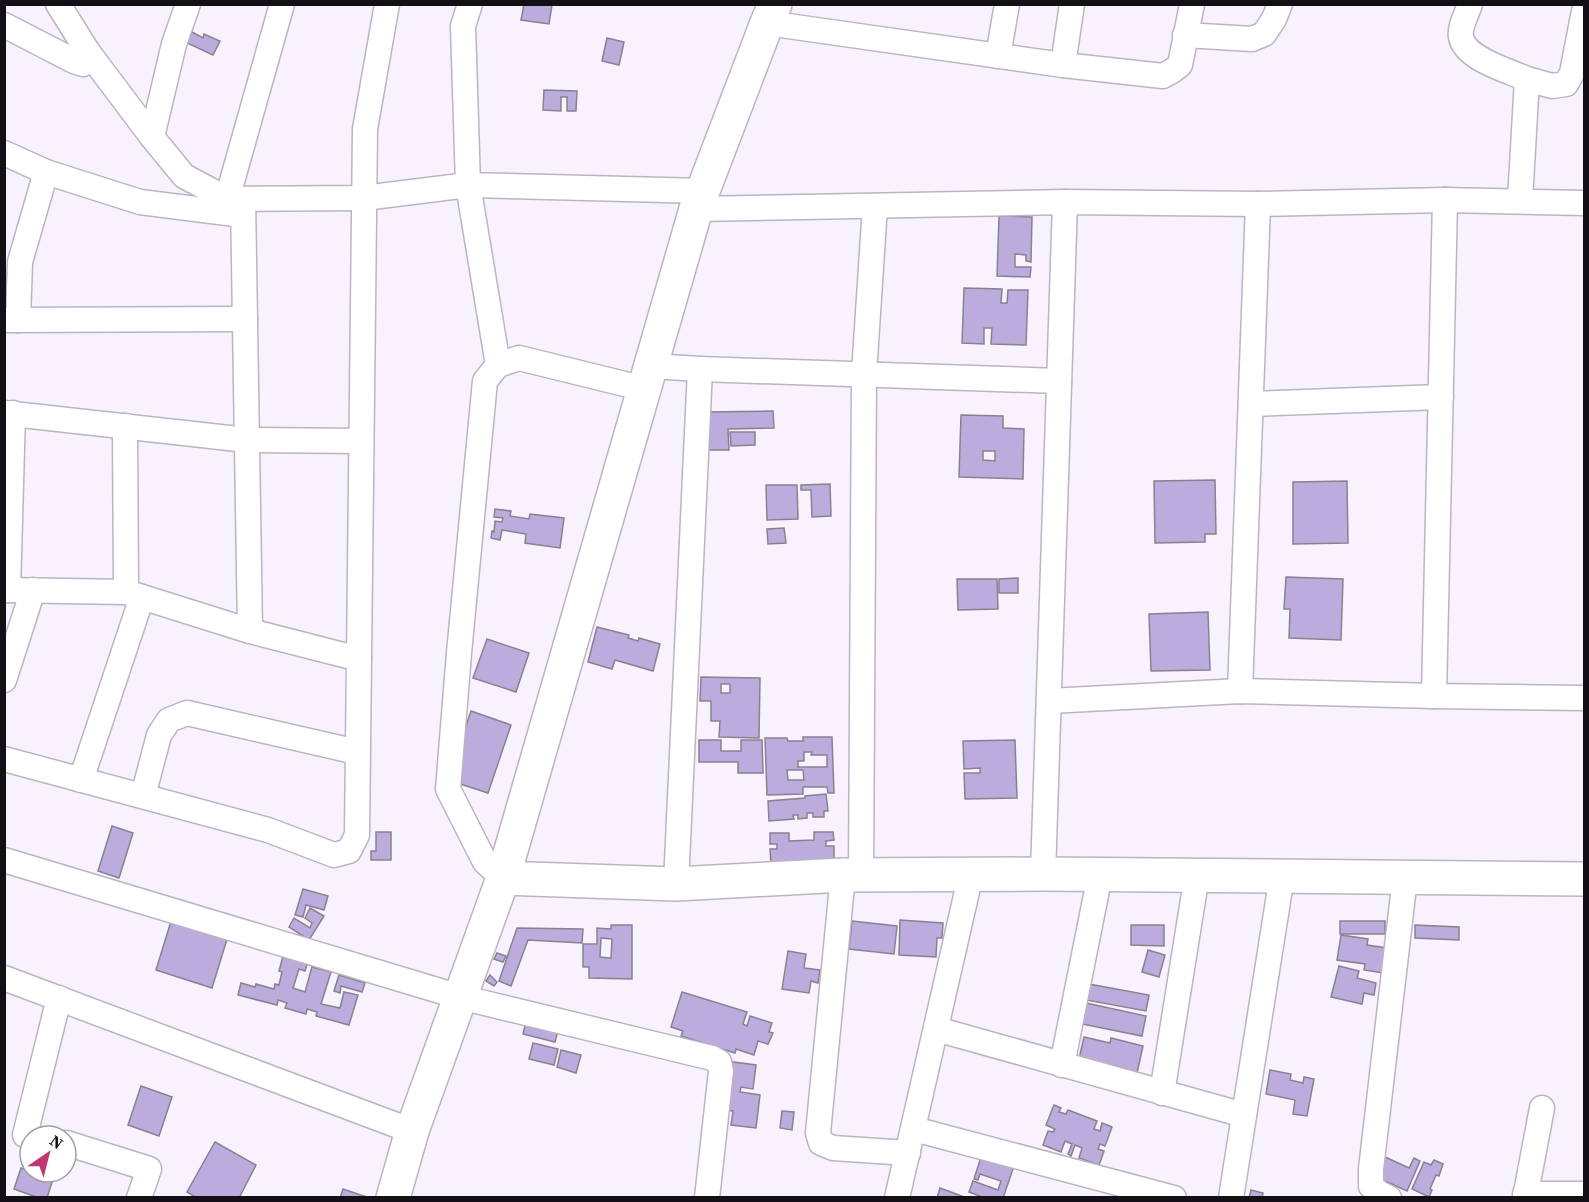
<svg xmlns="http://www.w3.org/2000/svg" width="1589" height="1202" font-family="'Source Serif 4',serif">
<style>
.building{fill:#bcabdd;stroke:#86838f;stroke-width:1.5;fill-rule:evenodd}
.lines{fill:none;stroke-linecap:round;stroke-linejoin:round}
.street-casing{stroke:#bbb4c1;stroke-width:27}
.secondary-casing{stroke:#bbb4c1;stroke-width:36}
.street{stroke:#fff;stroke-width:24}
.secondary{stroke:#fff;stroke-width:33}
</style>
<rect width="100%" height="100%" fill="#f8f1fe"/>
<!-- building -->
<g class="building">
<polygon points="524,4 552,5 549,24 521,20"/>
<polygon points="192,32 203,38 204,34 220,41 213,55 187,43"/>
<polygon points="607,38 624,42 619,65 602,61"/>
<polygon points="544,90 577,91 576,111 567,111 567,97 561,97 561,111 543,110"/>
<polygon points="999,216 1032,217 1031,262 1026,261 1026,255 1015,254 1015,267 1031,267 1030,277 997,276"/>
<polygon points="964,288 1002,289 1001,303 1007,303 1008,290 1028,290 1026,345 991,344 992,328 984,328 984,344 962,343"/>
<polygon points="773,411 774,428 728,429 729,450 705,450 704,412"/>
<path d="M961,415L1003,416V428L1024,429L1023,479L959,477ZM983,451H995V461L983,460Z"/>
<polygon points="730,432 755,432 755,445 731,446"/>
<polygon points="1215,480 1216,534 1205,534 1205,542 1155,543 1154,481"/>
<polygon points="1347,481 1348,543 1293,544 1293,482"/>
<polygon points="830,484 831,516 812,517 811,490 801,490 801,485"/>
<polygon points="766,485 797,485 798,519 767,520"/>
<polygon points="495,509 511,511 510,516 529,519 530,514 564,518 560,548 525,543 526,534 502,530 500,540 491,538 492,531 494,532 495,521 502,522 503,518 494,517"/>
<polygon points="784,528 786,543 768,544 767,529"/>
<polygon points="1286,577 1343,579 1341,640 1289,638 1290,609 1284,609"/>
<polygon points="1018,578 1018,593 999,593 999,579"/>
<polygon points="957,579 997,579 998,609 958,610"/>
<polygon points="1208,612 1210,670 1151,671 1149,614"/>
<polygon points="597,627 629,635 628,638 638,641 639,638 660,644 653,671 615,660 612,669 588,662"/>
<polygon points="487,639 529,653 516,692 473,678"/>
<path d="M701,677L760,678L759,738L719,737L720,721H711V701H700ZM721,684H730V693H721Z"/>
<polygon points="471,711 511,725 488,793 448,780"/>
<path d="M803,737H832L834,793H828L827,787H803V794L767,795L765,738H787L788,741H803ZM804,752H812L811,755H827V767H798V761H804ZM787,770H803L804,780H788Z"/>
<polygon points="699,740 721,740 721,751 741,751 741,740 762,740 763,773 738,773 738,762 699,762"/>
<polygon points="1015,740 1017,798 965,799 964,773 980,773 980,768 964,769 963,741"/>
<polygon points="826,794 828,811 824,811 824,817 813,817 813,813 807,813 807,818 798,819 798,815 793,815 794,819 769,821 768,801 805,798 805,796"/>
<polygon points="112,826 133,833 119,878 98,871"/>
<polygon points="376,832 391,832 391,860 371,860 371,851 376,851"/>
<polygon points="814,832 833,832 834,840 826,841 826,846 834,846 834,864 771,865 770,849 777,849 777,844 770,844 770,833 789,833 789,841 814,840"/>
<polygon points="303,889 328,896 324,910 306,905 303,917 295,915"/>
<polygon points="310,908 324,916 309,940 289,927 294,918 310,928 312,923 305,918"/>
<polygon points="172,918 228,936 212,988 156,970"/>
<polygon points="900,920 943,923 942,938 937,938 936,957 899,955"/>
<polygon points="852,921 897,926 894,954 849,949"/>
<rect x="1340" y="921" width="45" height="13"/>
<path d="M611,925H632V979L589,978V967H583V944H597V928L611,929ZM601,938L612,939L611,958L600,957Z"/>
<polygon points="1131,925 1164,925 1164,946 1131,945"/>
<polygon points="1415,925 1459,927 1459,940 1415,938"/>
<polygon points="517,928 583,929 582,943 528,940 511,986 499,981"/>
<polygon points="1341,935 1368,939 1367,945 1387,948 1383,973 1364,970 1365,964 1337,960"/>
<polygon points="1148,950 1165,955 1159,977 1142,972"/>
<polygon points="788,951 806,954 804,968 820,970 818,983 811,981 809,993 782,989"/>
<polygon points="497,953 506,956 503,962 494,959"/>
<polygon points="283,956 308,962 305,971 299,969 293,988 305,992 312,967 331,972 321,1004 340,1008 344,992 358,995 349,1025 316,1016 317,1012 307,1009 306,1014 285,1008 287,1003 278,1000 277,1005 238,995 241,983 255,987 256,984 274,989 275,984 279,985 282,972 279,971"/>
<polygon points="1339,966 1359,971 1357,978 1376,983 1374,995 1364,993 1362,1004 1331,997"/>
<polygon points="339,975 365,983 362,992 341,986 340,993 334,991"/>
<polygon points="490,975 497,982 494,986 486,981"/>
<polygon points="1089,984 1149,995 1146,1011 1086,1000"/>
<polygon points="682,992 747,1012 743,1024 747,1026 750,1016 772,1023 769,1032 773,1033 768,1044 758,1041 754,1055 736,1049 735,1053 681,1036 683,1031 671,1027"/>
<polygon points="1086,1003 1146,1016 1142,1036 1082,1024"/>
<polygon points="527,1018 559,1027 555,1042 523,1034"/>
<polygon points="1084,1037 1110,1043 1111,1038 1143,1046 1137,1073 1079,1059"/>
<polygon points="533,1043 558,1049 554,1065 529,1059"/>
<polygon points="561,1050 581,1055 576,1073 557,1067"/>
<polygon points="726,1061 756,1065 753,1089 741,1087 740,1092 760,1095 756,1128 731,1125 733,1111 719,1110"/>
<polygon points="1270,1070 1291,1074 1290,1080 1303,1083 1304,1077 1314,1079 1307,1116 1293,1114 1295,1100 1266,1094"/>
<polygon points="141,1086 172,1097 159,1136 128,1125"/>
<polygon points="1054,1105 1061,1108 1059,1112 1066,1114 1068,1110 1097,1121 1094,1129 1100,1131 1102,1123 1112,1127 1105,1146 1100,1144 1098,1149 1104,1151 1099,1165 1079,1158 1082,1148 1075,1145 1071,1156 1068,1154 1072,1144 1065,1141 1061,1152 1043,1145 1048,1131 1053,1132 1055,1129 1046,1125"/>
<polygon points="782,1111 794,1112 792,1130 780,1128"/>
<polygon points="215,1142 256,1165 239,1198 197,1198 187,1192"/>
<polygon points="982,1154 1014,1166 1003,1198 985,1198 969,1192 973,1181 998,1190 1001,1181 980,1174 978,1180 974,1179"/>
<polygon points="1383,1156 1409,1168 1414,1158 1420,1161 1407,1191 1374,1176"/>
<polygon points="1434,1160 1443,1164 1439,1176 1436,1175 1430,1189 1432,1190 1429,1197 1412,1189 1424,1162 1431,1165"/>
<polygon points="21,1168 53,1179 47,1198 39,1198 14,1189"/>
<polygon points="940,1188 967,1198 937,1198"/>
<polygon points="343,1189 367,1197 366,1198 340,1198"/>
<polygon points="1251,1190 1263,1193 1262,1198 1249,1198"/>
</g>
<g class="lines">
<defs>
<g id="street">
<polyline points="58,4 88,52 152,137 184,176 227,199 364,198 468,185 498,365"/>
<polyline points="470,4 463,26 468,185 704,191"/>
<path d="M1470,4C1467,14 1459,27 1461,37C1465,59 1509,71 1527,79L1520,201"/>
<polyline points="767,23 1063,65 1163,76 1172,71 1180,65 1192,4"/>
<polyline points="4,25 74,61 83,64 88,52"/>
<polyline points="1185,35 1252,39 1264,34 1274,19 1280,4"/>
<polyline points="998,56 1007,4"/>
<polyline points="1063,65 1072,4"/>
<polyline points="1527,79 1552,86 1566,84 1572,73 1584,11"/>
<polyline points="152,137 174,44 188,4"/>
<polyline points="4,153 46,172 140,202 243,215"/>
<polyline points="227,199 282,4"/>
<polyline points="243,199 250,631"/>
<polyline points="696,209 1065,202 1258,204 1445,200 1584,203"/>
<polyline points="4,320 245,319"/>
<polyline points="18,320 20,262 46,172"/>
<polyline points="651,366 700,369 1059,381"/>
<polyline points="1251,404 1441,397"/>
<polyline points="4,413 247,440 361,441"/>
<polyline points="125,426 126,592"/>
<polyline points="4,590 126,592 250,631 359,659"/>
<polyline points="8,590 13,413"/>
<polyline points="4,680 33,590"/>
<polyline points="1240,691 1258,204"/>
<polyline points="1434,696 1445,200"/>
<polyline points="1049,701 1240,691 1434,696 1584,698"/>
<polyline points="4,759 268,830 334,855 349,851 357,835 365,129 387,4"/>
<polyline points="81,780 142,597"/>
<polyline points="143,796 159,735 169,720 187,713 357,752"/>
<polyline points="4,860 460,997 712,1058 719,1062 721,1071 707,1198"/>
<polyline points="1043,874 1065,202"/>
<polyline points="843,875 818,1133 821,1143 833,1148 908,1153"/>
<polyline points="861,875 864,374 875,206"/>
<polyline points="503,878 485,862 448,789 459,653 485,381 498,365 519,358 645,389"/>
<polyline points="676,884 700,369"/>
<polyline points="4,978 412,1131"/>
<polyline points="936,1029 1244,1115"/>
<polyline points="1062,1065 1100,875"/>
<polyline points="1162,1093 1197,875"/>
<polyline points="914,1129 1174,1198"/>
<polyline points="25,1135 59,998"/>
<polyline points="66,1143 149,1169 139,1198"/>
<polyline points="1525,1194 1584,1194"/>
<polyline points="897,1198 971,874"/>
<polyline points="1231,1198 1282,876"/>
<polyline points="1389,1198 1379,1193 1371,1186 1371,1169 1405,878"/>
<polyline points="1525,1198 1542,1108"/>
</g>
<g id="secondary">
<polyline points="503,878 676,884 843,875 1043,874 1584,879"/>
<polyline points="393,1198 412,1131 503,878 696,209 767,23 775,4"/>
</g>
</defs>
<!-- street casing -->
<use href="#street" class="street-casing"/>
<!-- secondary casing -->
<use href="#secondary" class="secondary-casing"/>
<!-- street -->
<use href="#street" class="street"/>
<!-- secondary -->
<use href="#secondary" class="secondary"/>
</g>
<!-- border -->
<rect width="1589" height="1202" fill="none" stroke="#121014" stroke-width="12"/>
<!-- north arrow -->
<g transform="translate(48 1154) rotate(35)"><circle r="28" fill="#ffffff" stroke="#a09fa1" stroke-width="1.5"/>
<path d="M0-4.5L10 22L0 15L-10 22Z" fill="#c03772"/>
<text y="-9" font-size="16" font-weight="bold" text-anchor="middle" fill="#121014">N</text>
</g>
</svg>
